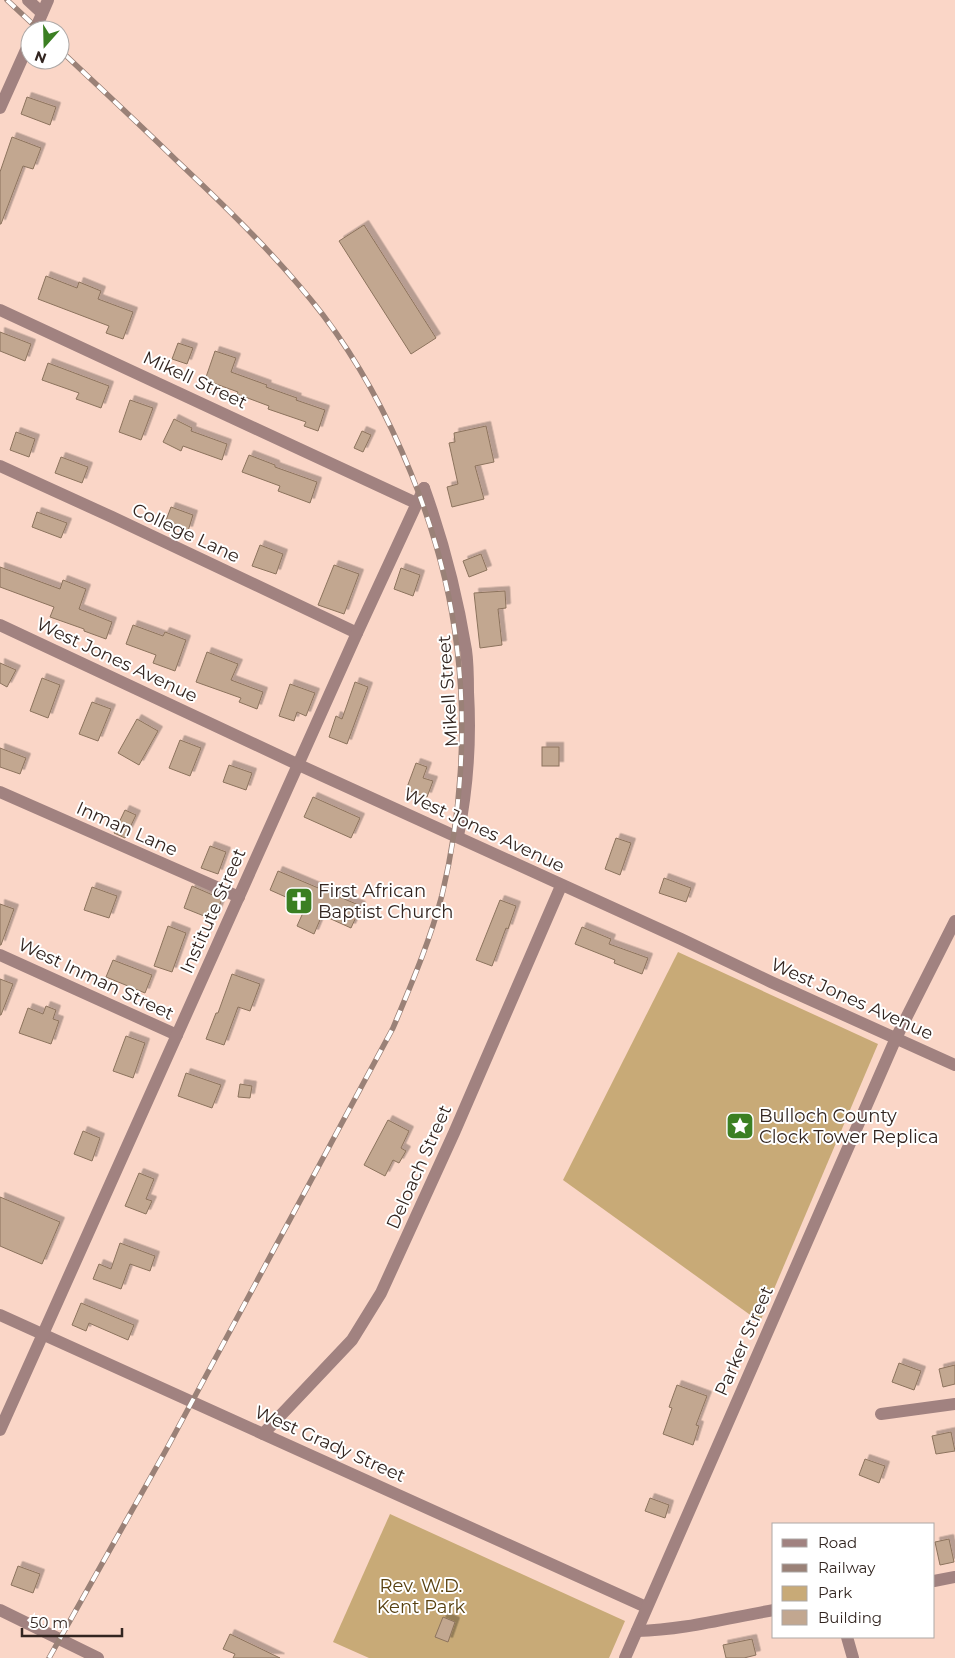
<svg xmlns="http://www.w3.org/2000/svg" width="955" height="1658" font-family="Montserrat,sans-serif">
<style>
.green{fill:#c8aa77}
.building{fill:#c2a790;stroke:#8c735d;filter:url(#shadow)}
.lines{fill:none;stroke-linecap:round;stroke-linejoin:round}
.minor{stroke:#a18280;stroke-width:12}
.rail-casing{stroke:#9a8177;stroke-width:5.5}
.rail{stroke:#fff;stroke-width:4;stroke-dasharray:11;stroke-linecap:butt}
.labels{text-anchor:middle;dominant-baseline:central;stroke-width:4;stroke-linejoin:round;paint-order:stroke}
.street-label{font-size:18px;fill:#322520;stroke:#fff}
.poi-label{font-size:18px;fill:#322520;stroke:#fff;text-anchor:start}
.park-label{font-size:18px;fill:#574010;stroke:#fff}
</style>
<defs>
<filter id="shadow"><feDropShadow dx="4.5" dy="-4.5" stdDeviation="0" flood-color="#0004"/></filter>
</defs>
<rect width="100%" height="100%" fill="#fad6c7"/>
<!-- green -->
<g class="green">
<polygon points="678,952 878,1044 760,1322 563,1180"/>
<polygon points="390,1514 625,1621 609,1658 369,1658 333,1642"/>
</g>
<!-- building -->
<g class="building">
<polygon points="27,97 56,107 50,125 21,114"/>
<polygon points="12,137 41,148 33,169 23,166 1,224 0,224 0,172"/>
<polygon points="364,225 436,338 411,354 339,241"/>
<polygon points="46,276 77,288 79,282 101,291 98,299 133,312 123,339 106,333 109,326 38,299"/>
<polygon points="0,332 31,344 25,361 0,351"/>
<polygon points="178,343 193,348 187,364 172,359"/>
<polygon points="215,351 236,358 231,372 267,385 266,387 297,398 296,400 325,410 318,431 304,426 306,422 268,409 269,406 237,394 238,392 205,380"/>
<polygon points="48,363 109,386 101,408 76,399 79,393 42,380"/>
<polygon points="130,400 153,408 141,440 119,432"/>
<polygon points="174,419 192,428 191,431 227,444 222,460 183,446 181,451 163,442"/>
<polygon points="486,426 494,462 475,466 484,499 452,507 447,487 458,484 449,443 455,442 454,433"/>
<polygon points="362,431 371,435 363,452 354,448"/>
<polygon points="16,432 35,439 29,457 10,450"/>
<polygon points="249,455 275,465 275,467 317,482 310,503 278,491 280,486 242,472"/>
<polygon points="61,457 88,467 82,483 55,473"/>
<polygon points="171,507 193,515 188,531 165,523"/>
<polygon points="37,512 67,523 61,538 32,527"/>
<polygon points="260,545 283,554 276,574 252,566"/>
<polygon points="481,554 487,570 469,577 463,561"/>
<polygon points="334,565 359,574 344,614 318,605"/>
<polygon points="0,567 60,589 63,580 86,589 79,609 112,622 106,639 84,631 84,629 50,617 54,607 0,587"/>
<polygon points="401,568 420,575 413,596 394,589"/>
<polygon points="505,591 506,608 498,609 502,645 480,648 474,593"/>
<polygon points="133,625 163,636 165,632 186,640 175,671 153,663 156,655 126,644"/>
<polygon points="207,652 238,664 231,680 263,692 257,709 239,702 241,698 196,682"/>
<polygon points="0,663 16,670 7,687 0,683"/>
<polygon points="42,678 60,685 48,718 30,711"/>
<polygon points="355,682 368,687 347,744 329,737 336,716 342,719"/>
<polygon points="290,684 315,693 306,716 297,712 294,721 279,716"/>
<polygon points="92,702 111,709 98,741 79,734"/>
<polygon points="137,719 158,731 139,765 118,753"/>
<polygon points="180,740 201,748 190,776 169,768"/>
<rect x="542" y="747" width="17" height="19"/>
<polygon points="0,748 26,758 20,774 0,767"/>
<polygon points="416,763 427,767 423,778 433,781 427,797 406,790"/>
<polygon points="229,765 252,773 246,790 223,782"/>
<polygon points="313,797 360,818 351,838 304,817"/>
<polygon points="125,810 136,815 125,838 114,833"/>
<polygon points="616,838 631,843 620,875 605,869"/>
<polygon points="210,846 226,852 218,874 201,868"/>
<polygon points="278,871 361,906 351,928 322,915 314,934 297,926 306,906 270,890"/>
<polygon points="664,878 691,888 686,902 659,893"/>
<polygon points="192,886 222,899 214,920 184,908"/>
<polygon points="92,887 117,896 109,918 84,910"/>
<polygon points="500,900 516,906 508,929 506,928 492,966 476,960"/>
<polygon points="0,904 14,909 1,945 0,945"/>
<polygon points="168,926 186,933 172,972 154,966"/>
<polygon points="582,927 611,939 609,944 648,958 642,974 614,963 615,960 575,944"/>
<polygon points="113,960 152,975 145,993 106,977"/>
<polygon points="232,974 260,984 250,1011 238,1007 224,1045 206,1039 216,1013 218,1013"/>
<polygon points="0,979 13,984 1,1015 0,1015"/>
<polygon points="46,1006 56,1010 53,1019 59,1021 51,1044 19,1033 28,1008 43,1014"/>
<polygon points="126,1036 145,1043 133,1078 113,1071"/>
<polygon points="186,1073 221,1085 212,1108 178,1096"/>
<polygon points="240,1084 252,1086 250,1098 238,1097"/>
<polygon points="388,1120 409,1131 401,1148 406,1151 399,1163 393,1160 385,1176 364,1165"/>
<polygon points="83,1131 100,1138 92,1161 74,1154"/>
<polygon points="139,1173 154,1179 146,1199 152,1201 146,1214 125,1206"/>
<polygon points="0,1197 60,1222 42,1264 0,1246"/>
<polygon points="120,1243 155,1256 150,1271 130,1264 121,1289 93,1279 99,1264 111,1269"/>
<polygon points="81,1303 134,1325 128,1340 89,1323 86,1331 72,1325"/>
<polygon points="899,1363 921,1371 914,1390 892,1382"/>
<polygon points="955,1365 955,1384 943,1387 939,1369"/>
<polygon points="677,1385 707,1396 696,1425 699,1426 693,1445 663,1434 672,1408 669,1407"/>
<polygon points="951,1432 955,1451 936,1454 932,1436"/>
<polygon points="865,1459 885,1466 879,1483 859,1475"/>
<polygon points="650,1498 669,1505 665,1518 645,1511"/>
<polygon points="949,1539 954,1562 940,1565 935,1542"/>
<polygon points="18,1566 40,1574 33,1593 11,1585"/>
<polygon points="443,1617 455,1622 448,1642 435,1637"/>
<polygon points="230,1634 280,1658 233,1658 235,1654 223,1649"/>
<polygon points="752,1639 756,1655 744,1658 726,1658 723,1645"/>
</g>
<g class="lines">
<!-- minor -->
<g class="minor">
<polyline points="28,0 42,13"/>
<polyline points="35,30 48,0"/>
<polyline points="0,108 30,41"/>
<polyline points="0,310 416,503"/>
<polyline points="0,466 112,517 357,633"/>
<path d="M424,488C443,541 457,595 466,650C468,664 468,678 468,692C471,743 468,786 458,836"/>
<polyline points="0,625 299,765 681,939 771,982 955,1065"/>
<polyline points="0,792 239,897"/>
<polyline points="0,955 177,1035"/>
<polyline points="0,1315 646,1607"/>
<polyline points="881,1414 955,1404"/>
<polyline points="0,1430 357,633 424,488"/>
<polyline points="263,1434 352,1340 381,1293 454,1133 561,886"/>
<polyline points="934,1581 955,1577"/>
<polyline points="0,1610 98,1658"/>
<path d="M637,1631C683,1630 728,1618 774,1610"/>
<polyline points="847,1637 853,1658"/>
<polyline points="625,1658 896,1038 955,921"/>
</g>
<defs>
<g id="rail">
<polyline points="7,0 39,30"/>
<path d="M49,1658L166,1450L393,1028C411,985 430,941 442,895C461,816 467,729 457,648C444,535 392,406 323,315C279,258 227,208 175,159C137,122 98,86 60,50"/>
</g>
</defs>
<!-- rail casing -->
<use href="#rail" class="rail-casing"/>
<!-- rail -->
<use href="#rail" class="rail"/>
</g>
<!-- icons -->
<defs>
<symbol id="church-square" viewBox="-11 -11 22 22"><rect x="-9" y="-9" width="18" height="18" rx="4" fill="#3b7f22" stroke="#fff"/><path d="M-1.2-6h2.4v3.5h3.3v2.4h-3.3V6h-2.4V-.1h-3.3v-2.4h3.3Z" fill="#fff"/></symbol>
<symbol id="sight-square" viewBox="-11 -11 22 22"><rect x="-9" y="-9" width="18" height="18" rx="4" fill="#3b7f22" stroke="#fff"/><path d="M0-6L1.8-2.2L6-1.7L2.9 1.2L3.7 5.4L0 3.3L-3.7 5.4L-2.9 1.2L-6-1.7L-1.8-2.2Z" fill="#fff"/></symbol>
</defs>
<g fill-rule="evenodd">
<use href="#church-square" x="283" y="885" width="32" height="32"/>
<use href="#sight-square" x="724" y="1110" width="32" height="32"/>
</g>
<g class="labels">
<!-- street labels -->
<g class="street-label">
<text transform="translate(195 380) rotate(25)">Mikell Street</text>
<text transform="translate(186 533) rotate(25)">College Lane</text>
<text transform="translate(117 660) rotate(25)">West Jones Avenue</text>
<text transform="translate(448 691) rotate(-94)">Mikell Street</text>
<text transform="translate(127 829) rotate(24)">Inman Lane</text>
<text transform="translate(484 830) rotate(25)">West Jones Avenue</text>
<text transform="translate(213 911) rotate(-66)">Institute Street</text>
<text transform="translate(96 979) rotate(25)">West Inman Street</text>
<text transform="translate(852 999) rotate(24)">West Jones Avenue</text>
<text transform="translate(419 1167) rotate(-66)">Deloach Street</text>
<text transform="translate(744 1341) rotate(-66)">Parker Street</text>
<text transform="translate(330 1444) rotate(24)">West Grady Street</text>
</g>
<!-- poi labels -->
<g class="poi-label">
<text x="318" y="891">First African<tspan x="318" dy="21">Baptist Church</tspan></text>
<text x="759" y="1116">Bulloch County<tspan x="759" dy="21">Clock Tower Replica</tspan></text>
</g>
<!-- park labels -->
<g class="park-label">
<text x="421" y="1586">Rev. W.D.<tspan x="421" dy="21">Kent Park</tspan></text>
</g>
</g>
<!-- legend -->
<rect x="772" y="1523" width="162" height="115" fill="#ffffff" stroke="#ada8a6"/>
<rect x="782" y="1539" width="25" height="8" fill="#a18280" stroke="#ada8a6"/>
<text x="818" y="1548" font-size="15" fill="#322520">Road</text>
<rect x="782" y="1564" width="25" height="8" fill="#9a8177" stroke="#ada8a6"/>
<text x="818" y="1573" font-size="15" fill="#322520">Railway</text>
<rect x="782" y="1586" width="25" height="15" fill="#c8aa77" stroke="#ada8a6"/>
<text x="818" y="1598" font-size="15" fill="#322520">Park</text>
<rect x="782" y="1610" width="25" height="15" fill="#c2a790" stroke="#ada8a6"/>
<text x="818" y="1623" font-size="15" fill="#322520">Building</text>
<!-- north arrow -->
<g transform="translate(45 45) rotate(200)"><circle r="24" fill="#ffffff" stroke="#ada8a6"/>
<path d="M0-4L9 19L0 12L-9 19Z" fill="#3b7f22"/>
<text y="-8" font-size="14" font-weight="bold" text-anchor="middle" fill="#322520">N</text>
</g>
<!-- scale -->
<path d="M22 1628v8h100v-8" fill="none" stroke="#322520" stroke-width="2.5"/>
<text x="30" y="1628" font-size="15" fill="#322520" stroke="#ffffff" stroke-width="4" paint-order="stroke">50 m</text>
</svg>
